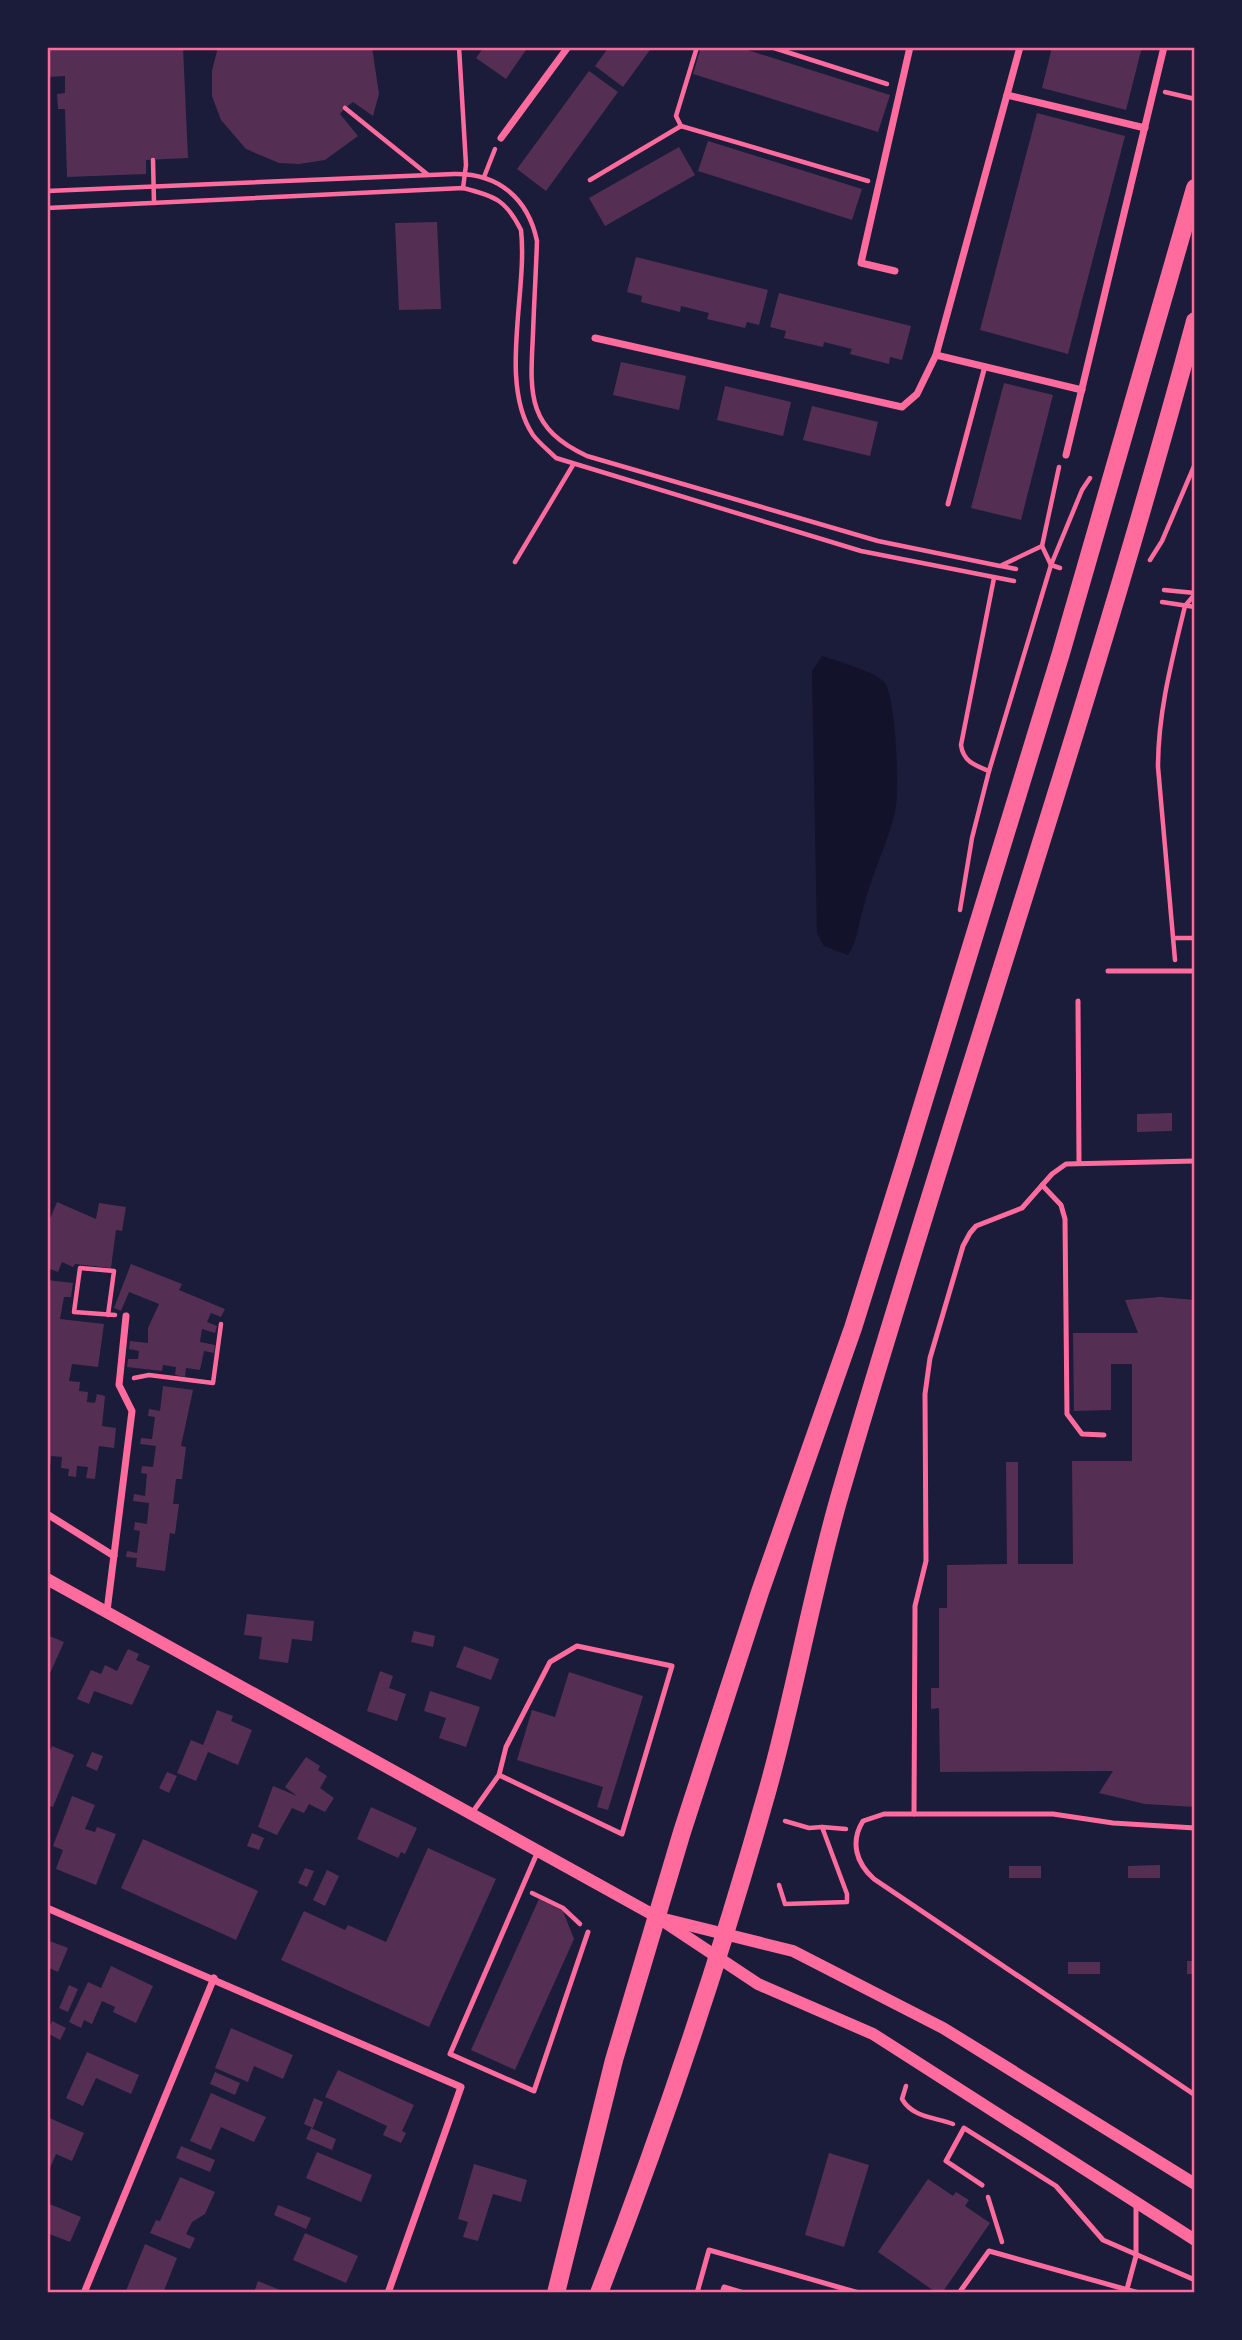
<svg xmlns="http://www.w3.org/2000/svg" width="1242" height="2340" font-family="'Golos Text',sans-serif">
<style>
.water{fill:#12122b}
.building{fill:#542f53}
.lines{fill:none;stroke-linecap:round;stroke-linejoin:round}
.path{stroke:#ff6b9d;stroke-width:4.5}
.service{stroke:#ff6b9d;stroke-width:5}
.minor{stroke:#ff6b9d;stroke-width:7}
.tertiary{stroke:#ff6b9d;stroke-width:12}
.primary{stroke:#ff6b9d;stroke-width:18}
.neatline{fill:none;stroke:#ff6b9d;stroke-width:2.5}
</style>
<rect width="100%" height="100%" fill="#1b1b3a"/>
<!-- water -->
<path class="water" d="M822,656C835,660 878,673 885,683C896,700 900,792 895,812C887,845 871,876 863,909C858,926 858,940 848,955L824,946L817,933L812,671Z"/>
<!-- building -->
<g class="building">
<polygon points="47,47 183,47 188,158 146,160 146,174 67,177 65,109 58,109 57,94 65,93 65,76 47,77"/>
<polygon points="218,47 372,47 379,94 373,116 353,102 345,108 340,114 358,136 325,160 299,164 279,163 246,149 221,120 212,96 212,71"/>
<polygon points="484,47 528,47 506,79 476,58"/>
<polygon points="609,47 652,47 623,87 595,66"/>
<polygon points="701,47 738,47 890,95 878,132 693,74"/>
<polygon points="1052,47 1142,47 1126,110 1042,88"/>
<polygon points="589,71 618,92 546,191 517,169"/>
<polygon points="1037,113 1125,136 1068,354 980,330"/>
<polygon points="708,141 862,189 852,220 698,171"/>
<polygon points="679,147 695,175 605,226 589,198"/>
<polygon points="437,222 441,309 399,310 395,223"/>
<polygon points="636,257 768,290 759,325 747,322 745,328 707,319 709,313 681,306 680,312 641,302 642,296 627,292"/>
<polygon points="779,293 911,326 902,360 890,357 889,364 850,354 852,349 824,342 823,347 784,338 786,331 770,327"/>
<polygon points="621,362 686,376 679,410 613,395"/>
<polygon points="1004,383 1053,395 1021,520 971,508"/>
<polygon points="725,386 791,402 783,436 717,420"/>
<polygon points="812,406 878,422 870,456 803,440"/>
<polygon points="1172,1113 1172,1131 1137,1132 1137,1114"/>
<polygon points="57,1202 96,1219 99,1203 126,1207 122,1231 116,1230 111,1268 75,1264 73,1267 62,1262 58,1272 47,1268 47,1226"/>
<polygon points="131,1264 182,1284 179,1290 225,1309 221,1317 211,1313 207,1322 217,1326 215,1333 202,1329 200,1342 215,1345 214,1353 204,1351 200,1370 186,1368 185,1377 175,1375 176,1367 163,1365 162,1371 127,1367 128,1359 138,1359 139,1351 129,1349 130,1341 148,1343 148,1328 159,1304 129,1292 121,1311 114,1308"/>
<polygon points="47,1280 73,1283 71,1297 64,1297 60,1319 104,1324 98,1367 72,1364 69,1381 80,1382 79,1391 88,1392 87,1402 95,1403 97,1394 105,1396 102,1426 116,1428 114,1448 99,1446 95,1479 86,1478 88,1467 77,1466 76,1477 68,1476 69,1469 61,1468 62,1457 51,1456 50,1467 47,1466"/>
<polygon points="1160,1297 1195,1300 1195,1807 1145,1804 1099,1793 1113,1771 940,1772 939,1708 931,1709 931,1688 939,1688 939,1608 947,1608 947,1565 1007,1564 1006,1462 1018,1462 1018,1564 1073,1564 1072,1461 1132,1461 1132,1364 1111,1364 1111,1410 1074,1411 1073,1333 1138,1333 1125,1300"/>
<polygon points="163,1386 193,1390 181,1446 186,1447 182,1479 176,1479 173,1504 179,1504 175,1534 170,1533 165,1571 136,1567 137,1558 126,1557 127,1551 137,1553 140,1531 134,1530 135,1522 147,1524 149,1503 133,1501 134,1494 145,1496 147,1474 141,1473 142,1466 153,1467 156,1446 140,1444 141,1438 152,1439 155,1417 148,1416 149,1409 160,1411"/>
<polygon points="247,1614 314,1621 312,1641 292,1639 288,1663 259,1659 262,1637 244,1635"/>
<polygon points="414,1631 435,1636 433,1647 411,1642"/>
<polygon points="47,1635 64,1642 47,1680"/>
<polygon points="464,1646 499,1659 491,1680 456,1667"/>
<polygon points="128,1649 139,1654 136,1660 150,1666 132,1705 94,1691 89,1704 77,1699 91,1670 101,1674 105,1665 117,1671"/>
<polygon points="380,1671 393,1676 389,1688 406,1694 397,1721 367,1711"/>
<polygon points="569,1672 643,1696 608,1810 597,1807 603,1787 517,1760 532,1710 555,1717"/>
<polygon points="430,1691 480,1707 466,1747 439,1738 446,1718 424,1711"/>
<polygon points="217,1710 233,1716 231,1721 252,1730 238,1765 208,1752 196,1781 177,1773 191,1740 203,1745"/>
<polygon points="52,1746 74,1755 53,1807 47,1805 47,1758"/>
<polygon points="92,1752 103,1756 97,1771 86,1766"/>
<polygon points="306,1757 320,1766 318,1770 327,1776 320,1788 334,1798 325,1812 309,1804 304,1813 292,1808 277,1835 258,1827 273,1786 297,1796 285,1787"/>
<polygon points="167,1772 177,1776 169,1793 159,1788"/>
<polygon points="72,1796 95,1805 85,1829 95,1832 97,1827 116,1834 96,1885 56,1869 63,1850 53,1846"/>
<polygon points="371,1807 417,1828 405,1854 401,1852 398,1858 357,1839"/>
<polygon points="252,1833 264,1838 259,1850 247,1846"/>
<polygon points="143,1839 258,1891 236,1940 121,1888"/>
<polygon points="428,1848 496,1879 429,2027 281,1960 304,1911 345,1930 348,1925 386,1942"/>
<polygon points="1160,1865 1160,1878 1128,1878 1128,1866"/>
<rect x="1009" y="1866" width="32" height="12"/>
<polygon points="305,1868 314,1871 307,1887 298,1883"/>
<polygon points="327,1870 339,1876 325,1906 313,1900"/>
<polygon points="539,1899 563,1911 574,1939 515,2070 471,2050"/>
<polygon points="47,1940 68,1948 58,1972 47,1967"/>
<rect x="1187" y="1961" width="8" height="13"/>
<rect x="1068" y="1962" width="32" height="12"/>
<polygon points="111,1966 153,1986 136,2023 113,2012 115,2007 102,2001 92,2024 84,2020 81,2028 69,2022 88,1982 101,1988"/>
<polygon points="69,1985 78,1989 68,2012 59,2008"/>
<polygon points="52,2021 66,2028 60,2040 47,2033"/>
<polygon points="231,2028 293,2055 283,2079 254,2066 248,2082 215,2068"/>
<polygon points="87,2052 139,2075 131,2094 96,2078 83,2106 66,2098"/>
<polygon points="338,2070 414,2105 402,2131 406,2133 401,2143 383,2135 387,2126 325,2097"/>
<polygon points="215,2072 240,2083 235,2095 210,2084"/>
<polygon points="211,2093 266,2117 254,2142 221,2127 211,2150 190,2141"/>
<polygon points="314,2098 323,2102 313,2128 304,2124"/>
<polygon points="47,2117 84,2133 72,2161 56,2154 47,2175"/>
<polygon points="311,2128 336,2139 332,2150 306,2139"/>
<polygon points="181,2146 215,2160 210,2172 176,2158"/>
<polygon points="317,2152 372,2175 361,2202 306,2178"/>
<polygon points="829,2153 869,2165 844,2247 805,2235"/>
<polygon points="474,2164 527,2180 521,2202 493,2194 478,2241 463,2237 468,2222 458,2219"/>
<polygon points="180,2177 215,2192 205,2214 192,2222 186,2234 195,2238 190,2249 150,2233 156,2220 160,2221"/>
<polygon points="928,2179 953,2196 956,2192 969,2200 965,2206 990,2223 942,2293 937,2293 878,2252"/>
<polygon points="47,2203 81,2217 70,2242 47,2233"/>
<polygon points="278,2205 311,2218 306,2229 274,2215"/>
<polygon points="305,2233 358,2256 346,2283 293,2260"/>
<polygon points="145,2244 177,2258 163,2293 125,2293"/>
<polygon points="258,2281 287,2293 256,2293 254,2292"/>
</g>
<g class="lines">
<!-- path -->
<g class="path">
<polyline points="459,47 466,165 463,188"/>
<polyline points="771,47 887,84"/>
<polyline points="1165,92 1195,99"/>
<polyline points="345,108 427,174"/>
<polyline points="681,126 676,116 697,47"/>
<polyline points="153,160 154,203"/>
<polyline points="484,177 495,149"/>
<polyline points="590,180 681,126 868,181"/>
<path d="M47,191L454,174C498,173 528,198 537,241C536,272 534,303 533,334C530,393 526,428 587,456L878,541L1000,566L1042,546"/>
<path d="M47,208L463,188C495,196 506,200 521,230C528,291 498,383 533,435C539,443 549,451 556,458L861,551L1014,581"/>
<polyline points="1059,467 1042,546 1051,565 1060,568"/>
<polyline points="1150,560 1162,541 1195,464"/>
<polyline points="515,562 573,465"/>
<polyline points="1001,566 1016,569"/>
<polyline points="1164,590 1195,593"/>
<polyline points="1162,602 1195,607"/>
<path d="M989,771C974,765 963,761 961,745L994,578"/>
<polyline points="960,910 972,838 989,771 1051,565 1082,490 1090,478"/>
<polyline points="1175,938 1195,938"/>
<path d="M1175,960L1158,767C1158,712 1172,660 1185,606L1195,594"/>
<polyline points="108,1315 114,1271 80,1268 74,1312 115,1315"/>
<polyline points="134,1378 149,1375 213,1383 221,1324"/>
<polyline points="47,1481 47,1486"/>
<polyline points="785,1821 809,1828 822,1827"/>
<polyline points="779,1885 785,1904 847,1902 847,1894 822,1827 846,1829"/>
<polyline points="532,1893 563,1908 580,1924"/>
<path d="M906,2086L902,2099C913,2118 935,2117 953,2124"/>
<polyline points="988,2197 1002,2242"/>
</g>
<!-- service -->
<g class="service">
<polyline points="948,504 985,366"/>
<polyline points="1108,971 1195,971"/>
<polyline points="1078,1001 1079,1162"/>
<polyline points="1042,1185 1061,1205 1065,1219 1067,1414 1082,1434 1104,1435"/>
<polyline points="472,1813 499,1775 506,1747 550,1662 577,1646 672,1666 622,1834 499,1775"/>
<polyline points="914,1814 915,1606 926,1561 925,1394 930,1358 963,1246 970,1233 976,1226 1022,1208 1052,1174 1066,1164 1195,1161"/>
<path d="M1195,1828L1113,1823L1053,1814H884L863,1821C850,1842 856,1863 874,1879L1195,2095"/>
<polyline points="538,1851 450,2054 534,2091 588,1932"/>
<polyline points="982,2185 946,2161 964,2128 1056,2186 1103,2240 1195,2280"/>
<polyline points="1127,2289 1136,2256 1136,2203"/>
<polyline points="697,2293 709,2250 859,2293"/>
<polyline points="722,2293 724,2287 744,2293"/>
<polyline points="959,2293 989,2251 1139,2293"/>
</g>
<!-- minor -->
<g class="minor">
<polyline points="1007,95 1145,128"/>
<polyline points="501,138 568,47"/>
<polyline points="895,271 861,263 910,47"/>
<polyline points="595,338 902,407 917,394 936,355 1020,47"/>
<polyline points="936,355 1082,390"/>
<polyline points="1066,455 1164,47"/>
<polyline points="47,1514 114,1556"/>
<polyline points="107,1611 132,1411 119,1385 126,1316"/>
<polyline points="47,1908 461,2087 388,2293"/>
<polyline points="84,2293 214,1978"/>
</g>
<!-- tertiary -->
<g class="tertiary">
<polyline points="47,1579 603,1887 657,1917 758,1984 873,2034 1195,2240"/>
<polyline points="664,1919 793,1951 943,2028 1195,2184"/>
</g>
<!-- primary -->
<g class="primary">
<polyline points="556,2293 614,2060 682,1832 760,1592 853,1328 906,1159 1061,653 1195,188"/>
<path d="M599,2293C663,2129 719,1962 767,1792C795,1693 812,1590 841,1491C955,1100 1089,714 1195,321"/>
</g>
</g>
<!-- border -->
<rect width="1242" height="2340" fill="none" stroke="#1b1b3a" stroke-width="98"/>
<rect x="49" y="49" width="1144" height="2242" class="neatline"/>
</svg>
